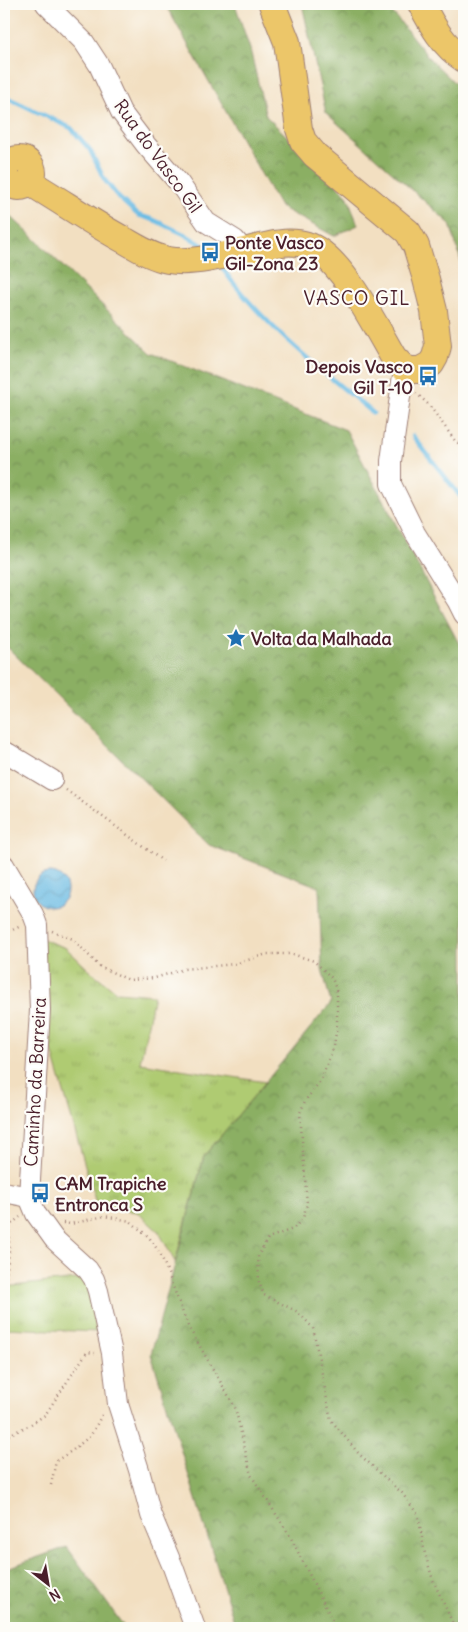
<svg xmlns="http://www.w3.org/2000/svg" width="468" height="1632" font-family="Delius,sans-serif">
<style>
.grass{fill:url(#grass-tufts);stroke:#7c754e}
.forest{fill:url(#forest-crowns);stroke:#6a6748}
.water{fill:url(#water-waves);stroke:#586c87}
.lines{fill:none;stroke-linecap:round;stroke-linejoin:round}
.stream{stroke:#67bae3;stroke-width:4.5}
.minor-casing{stroke:#9e7f76;stroke-width:22}
.major-casing{stroke:#9e7f76;stroke-width:28}
.path{stroke:#9e7f76;stroke-width:2.5;stroke-dasharray:1 4;stroke-linecap:butt}
.minor{stroke:#fff;stroke-width:20}
.major{stroke:#ecc669;stroke-width:26}
.labels{text-anchor:middle;dominant-baseline:central;stroke-width:4.5;stroke-linejoin:round;paint-order:stroke}
.street-label{font-size:18px;fill:#4a1f2b;stroke:#fdfcf7}
.poi-label{font-size:18px;font-weight:bold;fill:#4a1f2b;stroke:#fdfcf7;text-anchor:start}
.neighbourhood-label{font-size:19px;letter-spacing:1px;fill:#4a1f2b;stroke:#fdfcf7}
</style>
<defs>
<pattern id="grass-tufts" width="24" height="20" patternUnits="userSpaceOnUse" patternTransform="scale(1.25)"><rect width="24" height="20" fill="#afcb72"/><path d="M3 7l-1-3M5 7V3M7 7l1-3M15 17l-1-3M17 17v-4M19 17l1-3" fill="none" stroke="#98ae63"/></pattern>
<pattern id="forest-crowns" width="20" height="18" patternUnits="userSpaceOnUse" patternTransform="scale(1.25)"><rect width="20" height="18" fill="#8baf64"/><path d="M2 6a3 3 0 1 1 6 0M12 15a3 3 0 1 1 6 0" fill="none" stroke="#748e53"/></pattern>
<pattern id="water-waves" width="16" height="10" patternUnits="userSpaceOnUse" patternTransform="scale(1.25)"><rect width="16" height="10" fill="#67bae3"/><path d="M0 5q4-4 8 0t8 0" fill="none" stroke="#5b9fc3"/></pattern>
</defs>
<rect width="100%" height="100%" fill="#fdfcf7"/>
<filter id="ink" filterUnits="userSpaceOnUse"><feTurbulence type="fractalNoise" baseFrequency=".02" numOctaves="2"/><feDisplacementMap in="SourceGraphic" scale="10" xChannelSelector="R" yChannelSelector="G"/><feConvolveMatrix kernelMatrix="1 2 1 2 8 2 1 2 1" color-interpolation-filters="sRGB"/></filter>
<filter id="wash" filterUnits="userSpaceOnUse"><feTurbulence type="fractalNoise" baseFrequency=".0096" numOctaves="4" result="noise"/><feDisplacementMap in="SourceGraphic" scale="20" xChannelSelector="R" yChannelSelector="G"/><feGaussianBlur stdDeviation="1.12" result="paint"/><feColorMatrix in="noise" values="0 0 0 0 0 0 0 0 0 0 0 0 0 0 0 0 0 1.4 0 .05"/><feComposite in="paint" operator="in"/></filter>
<g filter="url(#wash)">
<rect width="100%" height="100%" fill="#f2dfc1"/>
<!-- grass -->
<g class="grass">
<polygon points="42,939 66,948 89,970 117,992 154,995 140,1063 266,1082 204,1156 175,1262 159,1232 137,1212 97,1207 48,1037"/>
<polygon points="86,1278 97,1332 4,1328 4,1287"/>
</g>
<!-- forest -->
<g class="forest">
<polygon points="165,4 235,4 250,49 266,116 347,195 358,225 334,236 280,207"/>
<polygon points="302,4 386,4 429,58 464,92 464,272 450,224 326,113"/>
<polygon points="4,210 34,238 151,353 346,430 464,653 464,1628 236,1628 151,1354 204,1156 331,1003 322,969 319,887 209,845 4,644"/>
<polygon points="67,1547 125,1628 4,1628 4,1569"/>
</g>
<!-- water -->
<circle class="water" cx="50" cy="890" r="17"/>
<g class="lines">
<!-- stream -->
<g class="stream">
<polyline points="4,96 71,128 90,150 104,179 119,198 138,215 154,220 184,234 209,249"/>
<path d="M220,265C261,324 319,368 373,413"/>
<polyline points="413,436 464,501"/>
</g>
</g>
</g>
<g filter="url(#ink)">
<g class="lines">
<defs>
<g id="minor">
<polyline points="46,4 84,42 99,65 121,112 146,145 179,183 206,222 235,240 244,251"/>
<polyline points="404,368 391,461 391,484 415,533 458,602 464,614"/>
<polyline points="4,752 9,754 52,780"/>
<polyline points="4,865 33,914 37,925 40,1010 29,1197 36,1214 54,1239 88,1270 94,1279 98,1291 112,1353 118,1404 139,1470 151,1515 173,1567 195,1628"/>
<polyline points="4,1192 29,1197"/>
</g>
<g id="major">
<path d="M421,4C432,25 443,46 464,59"/>
<circle cx="19" cy="173" r="14"/>
<path d="M29,182C61,201 91,222 124,240C138,248 152,257 168,260C191,264 214,257 236,253C259,248 284,238 307,245C340,254 376,328 394,358L404,368L412,370H420L431,364L435,357L438,346L434,311L426,279L416,246L408,232L315,155L303,141L299,129L287,42L272,4"/>
</g>
</defs>
<!-- minor casing -->
<use href="#minor" class="minor-casing"/>
<!-- major casing -->
<use href="#major" class="major-casing"/>
<!-- path -->
<g class="path">
<polyline points="5,180 7,196"/>
<polyline points="416,393 429,405 456,442 464,446 464,434"/>
<polyline points="66,790 163,861"/>
<polyline points="52,931 73,939 99,966 129,980 155,978 184,969 235,964 267,954 292,954 314,961 332,978 337,993 337,1025 334,1046 321,1080 305,1101 300,1113 307,1204 303,1218 293,1229 268,1238 258,1256 259,1282 264,1295 298,1312 313,1328 331,1420 359,1454 402,1493 418,1515 425,1554 433,1580 455,1628"/>
<polyline points="4,934 21,926"/>
<polyline points="63,1223 71,1224 104,1216 130,1221 149,1237 161,1255 188,1326 235,1407 251,1475 290,1536 336,1628"/>
<polyline points="4,1229 9,1225"/>
<polyline points="4,1361 9,1350 5,1285 9,1253 9,1226 20,1217"/>
<polyline points="4,1437 28,1426 45,1415 87,1352 95,1353"/>
<polyline points="51,1485 56,1461 73,1450 91,1435 103,1413"/>
</g>
<!-- minor -->
<use href="#minor" class="minor"/>
<!-- major -->
<use href="#major" class="major"/>
</g>
</g>
<!-- icons -->
<defs>
<symbol id="bus-bare" viewBox="-9 -9 18 18"><path d="M-5-6H5V4H4V6H2V4H-2V6H-4V4H-5ZM-3.5-4V0h7V-4ZM-3.5 1.2v1.5H-2V1.2ZM2 1.2v1.5H3.5V1.2Z" fill="#1f6fb2" stroke="#fdfcf7" stroke-width="2.5" paint-order="stroke"/></symbol>
<symbol id="sight-bare" viewBox="-9 -9 18 18"><path d="M0-6L1.8-2.2L6-1.7L2.9 1.2L3.7 5.4L0 3.3L-3.7 5.4L-2.9 1.2L-6-1.7L-1.8-2.2Z" fill="#1f6fb2" stroke="#fdfcf7" stroke-width="2.5" paint-order="stroke"/></symbol>
</defs>
<g fill-rule="evenodd">
<use href="#bus-bare" x="196" y="238" width="28" height="28"/>
<use href="#bus-bare" x="414" y="362" width="28" height="28"/>
<use href="#sight-bare" x="222" y="624" width="28" height="28"/>
<use href="#bus-bare" x="26" y="1179" width="28" height="28"/>
</g>
<g class="labels">
<!-- street labels -->
<g class="street-label">
<text transform="translate(158 156) rotate(54)">Rua do Vasco Gil</text>
<text transform="translate(35 1082) rotate(-87)">Caminho da Barreira</text>
</g>
<!-- poi labels -->
<g class="poi-label">
<text x="225" y="242">Ponte Vasco<tspan x="225" dy="21">Gil-Zona 23</tspan></text>
<text x="413" y="366" text-anchor="end">Depois Vasco<tspan x="413" dy="21">Gil T-10</tspan></text>
<text x="251" y="638">Volta da Malhada</text>
<text x="55" y="1183">CAM Trapiche<tspan x="55" dy="21">Entronca S</tspan></text>
</g>
<!-- neighbourhood labels -->
<g class="neighbourhood-label">
<text x="357" y="298">VASCO GIL</text>
</g>
</g>
<!-- margin -->
<rect width="468" height="1632" fill="none" stroke="#fdfcf7" stroke-width="20"/>
<!-- north arrow -->
<g transform="translate(48 1584) rotate(149)" stroke="#fdfcf7" stroke-width="4" paint-order="stroke">
<path d="M0-4L9 19L0 12L-9 19Z" fill="#4a1f2b"/>
<text y="-8" font-size="14" font-weight="bold" text-anchor="middle" fill="#4a1f2b">N</text>
</g>
</svg>
